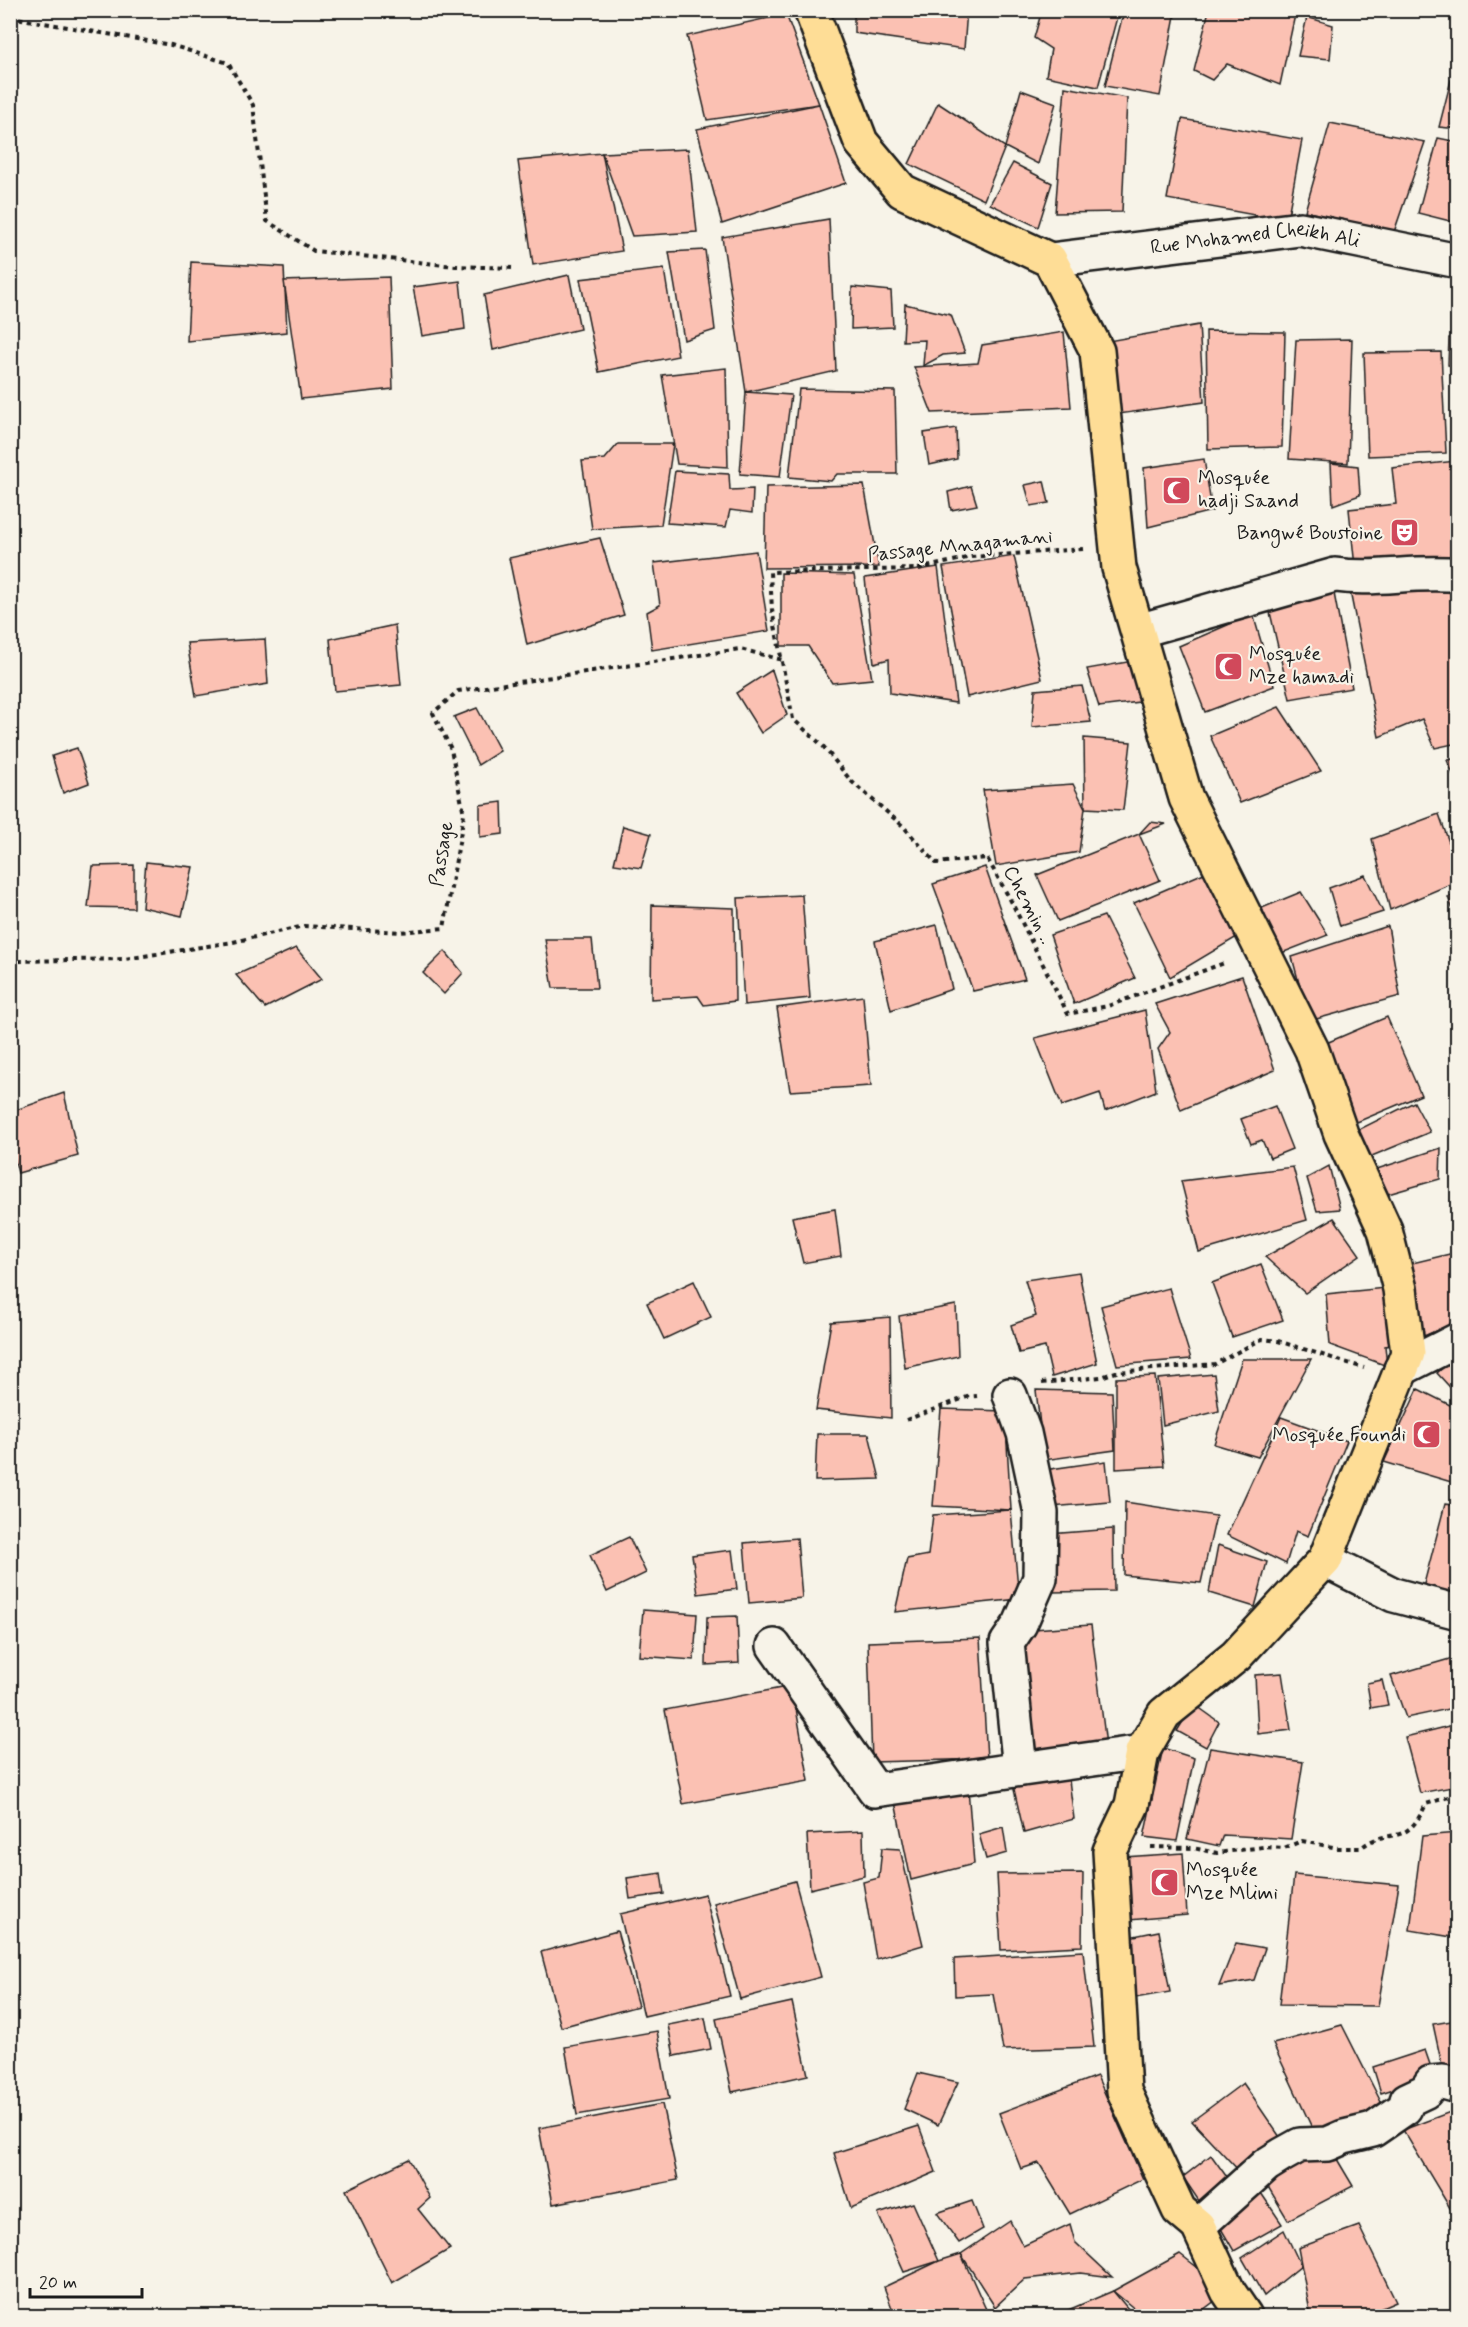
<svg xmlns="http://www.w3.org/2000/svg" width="1468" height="2327" font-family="Mynerve,sans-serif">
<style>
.building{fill:#fbc1b3;stroke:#1c1c1c;stroke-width:1.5}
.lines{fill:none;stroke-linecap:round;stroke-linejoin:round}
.minor-casing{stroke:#1c1c1c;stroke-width:38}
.major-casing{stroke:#1c1c1c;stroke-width:38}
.path{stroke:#1c1c1c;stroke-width:4;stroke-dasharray:4.5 4.5;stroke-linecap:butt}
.minor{stroke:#f7f3e8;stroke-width:33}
.major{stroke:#fedd96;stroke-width:33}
.labels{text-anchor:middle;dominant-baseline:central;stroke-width:4.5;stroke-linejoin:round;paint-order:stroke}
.street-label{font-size:20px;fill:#1c1c1c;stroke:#f7f3e8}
.poi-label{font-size:20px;fill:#1c1c1c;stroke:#f7f3e8;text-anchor:start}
</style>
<rect width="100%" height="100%" fill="#f7f3e8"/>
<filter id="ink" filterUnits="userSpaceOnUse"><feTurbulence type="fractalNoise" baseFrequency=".0167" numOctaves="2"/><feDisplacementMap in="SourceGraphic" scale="12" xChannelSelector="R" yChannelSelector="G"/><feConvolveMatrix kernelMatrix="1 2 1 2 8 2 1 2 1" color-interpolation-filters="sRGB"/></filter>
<g filter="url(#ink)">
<!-- building -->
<g class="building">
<polygon points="854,10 967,10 964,49 854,33"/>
<polygon points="1042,10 1119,10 1098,87 1046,76 1051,49 1034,38"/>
<polygon points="1124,10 1176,10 1160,96 1105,86"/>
<polygon points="1209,10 1296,10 1280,85 1227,64 1212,80 1194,71"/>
<polygon points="786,14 819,104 707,120 687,36"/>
<polygon points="1307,17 1333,25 1330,59 1298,56"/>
<polygon points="1451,80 1458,83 1458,129 1439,127"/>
<polygon points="1065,87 1127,98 1122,212 1055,213"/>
<polygon points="1021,90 1056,103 1038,164 1005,147"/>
<polygon points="938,103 1005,147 984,200 909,164"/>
<polygon points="819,104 846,183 722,224 697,129"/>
<polygon points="1182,119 1302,140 1287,221 1167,199"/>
<polygon points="1330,123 1425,142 1394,232 1305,211"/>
<polygon points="1438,138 1458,142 1458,223 1418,213"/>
<polygon points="688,149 697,232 632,236 602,153"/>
<polygon points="602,153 622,251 533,265 518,161"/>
<polygon points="1013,163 1052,183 1038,227 990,204"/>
<polygon points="829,219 836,371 746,392 722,237"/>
<polygon points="705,250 715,330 684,340 669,252"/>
<polygon points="191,262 284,267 287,332 187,341"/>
<polygon points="664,269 678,356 599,372 580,279"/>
<polygon points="569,275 580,329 493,350 484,295"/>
<polygon points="389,277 393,389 301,399 284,281"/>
<polygon points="460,281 465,329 422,336 413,287"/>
<polygon points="852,287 891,291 893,327 851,329"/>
<polygon points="1453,291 1458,291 1458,334 1454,334"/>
<polygon points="905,304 951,315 965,353 943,355 923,366 925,340 903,341"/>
<polygon points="1199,325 1204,402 1119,414 1108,341"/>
<polygon points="1206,331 1285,332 1282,447 1208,449"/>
<polygon points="1064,332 1071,407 932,413 914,367 978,363 982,345"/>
<polygon points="1449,338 1458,339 1458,366 1448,365"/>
<polygon points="1352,339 1348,463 1289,459 1296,340"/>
<polygon points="1441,352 1446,453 1368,456 1364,353"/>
<polygon points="726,368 728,467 677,464 662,375"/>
<polygon points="1453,373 1458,373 1458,441 1454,441"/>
<polygon points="799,389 895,391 897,474 837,474 831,481 789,477"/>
<polygon points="746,392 791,395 780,477 740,474"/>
<polygon points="956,428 957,459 929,465 924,433"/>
<polygon points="618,444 673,444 661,525 592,529 582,461 605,459"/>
<polygon points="1204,459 1212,511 1148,527 1144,468"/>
<polygon points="1456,461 1458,557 1355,567 1349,509 1396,504 1392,468"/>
<polygon points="1331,463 1358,466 1360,495 1333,505"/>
<polygon points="675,471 729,474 730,490 753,489 752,513 730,510 726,527 667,523"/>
<polygon points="1044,481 1049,503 1031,506 1025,485"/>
<polygon points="864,485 879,567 764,568 766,487"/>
<polygon points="971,486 977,505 951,510 948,492"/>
<polygon points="600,538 624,615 527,645 509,558"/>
<polygon points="756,551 769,631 652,650 647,612 660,605 654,563"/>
<polygon points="1014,556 1042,679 967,697 943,567"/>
<polygon points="938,567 956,703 890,693 889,659 874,663 865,578"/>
<polygon points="781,573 854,575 872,679 832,683 808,646 781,646"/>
<polygon points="1348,581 1458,593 1458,743 1435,748 1422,719 1379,737"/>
<polygon points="1333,588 1352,688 1290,699 1269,608"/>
<polygon points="1253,614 1274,686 1205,712 1179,646"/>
<polygon points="395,625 401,685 335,691 330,639"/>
<polygon points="265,639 268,684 196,696 187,643"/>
<polygon points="1133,661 1139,702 1099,707 1087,669"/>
<polygon points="772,670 787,715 761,733 736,693"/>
<polygon points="1082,686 1091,722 1032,727 1035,690"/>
<polygon points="1279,707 1321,771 1240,803 1210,736"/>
<polygon points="477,708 500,751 478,765 454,717"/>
<polygon points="1084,738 1131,742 1123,810 1085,808"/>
<polygon points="77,748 89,783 63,793 52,756"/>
<polygon points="1458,758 1458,785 1447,760"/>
<polygon points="1073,784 1085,808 1079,852 996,866 983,790"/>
<polygon points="502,802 503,834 480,837 480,805"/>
<polygon points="1439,814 1458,868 1458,881 1390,910 1372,839"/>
<polygon points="1150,822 1166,824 1139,834"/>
<polygon points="623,826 651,834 641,868 614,864"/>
<polygon points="1139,834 1160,880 1058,921 1037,875"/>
<polygon points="146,862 193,867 182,916 142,907"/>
<polygon points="134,865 134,908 88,907 93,866"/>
<polygon points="985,867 1025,979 973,991 933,884"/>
<polygon points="1204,873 1237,937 1170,977 1134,903"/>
<polygon points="1365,875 1383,912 1340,926 1329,888"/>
<polygon points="1301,892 1328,935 1279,954 1262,908"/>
<polygon points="1458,894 1458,923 1448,897"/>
<polygon points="802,895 810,998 744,1005 738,898"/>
<polygon points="652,905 734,908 735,1001 704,1005 698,996 651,999"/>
<polygon points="1104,916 1135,978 1074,1004 1050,935"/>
<polygon points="937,925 952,989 891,1010 875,941"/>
<polygon points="1388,926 1400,996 1309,1021 1292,957"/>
<polygon points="545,939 592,939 597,988 553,988"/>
<polygon points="296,948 322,979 265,1008 236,975"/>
<polygon points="445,951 463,973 444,994 423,973"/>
<polygon points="1242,976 1275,1070 1181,1110 1158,1049 1170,1032 1155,1004"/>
<polygon points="863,996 871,1086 790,1091 777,1008"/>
<polygon points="1145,1010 1156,1091 1105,1111 1100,1093 1062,1106 1035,1038"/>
<polygon points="1387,1017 1421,1095 1350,1125 1317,1047"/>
<polygon points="64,1093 78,1156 18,1173 10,1140 10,1112"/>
<polygon points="1414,1102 1430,1132 1367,1158 1356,1131"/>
<polygon points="1275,1106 1292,1149 1270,1158 1262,1140 1251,1144 1241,1119"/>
<polygon points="1441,1148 1440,1179 1388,1194 1377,1169"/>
<polygon points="1329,1166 1340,1209 1317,1211 1307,1178"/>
<polygon points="1293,1167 1307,1220 1199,1252 1181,1181"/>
<polygon points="835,1209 841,1256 803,1263 792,1217"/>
<polygon points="1334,1218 1360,1255 1305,1293 1265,1257"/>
<polygon points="1458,1252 1458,1321 1415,1340 1404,1265"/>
<polygon points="1261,1264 1283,1320 1232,1337 1212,1283"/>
<polygon points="1079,1272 1097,1363 1052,1377 1045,1347 1019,1353 1011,1325 1036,1316 1025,1280"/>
<polygon points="694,1281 711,1317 664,1339 647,1303"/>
<polygon points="1395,1287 1401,1344 1385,1346 1387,1366 1330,1345 1326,1294"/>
<polygon points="1169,1288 1191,1359 1117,1365 1101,1306"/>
<polygon points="956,1305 958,1356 905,1368 899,1316"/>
<polygon points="890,1317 891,1418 816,1410 831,1322"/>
<polygon points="1458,1355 1458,1396 1437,1373"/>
<polygon points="1242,1359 1311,1359 1258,1457 1214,1444"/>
<polygon points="1214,1374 1219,1411 1163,1425 1158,1379"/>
<polygon points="1155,1376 1164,1466 1116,1469 1116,1378"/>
<polygon points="1418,1389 1458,1409 1458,1484 1384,1462"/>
<polygon points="1036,1390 1112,1392 1115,1450 1044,1460"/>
<polygon points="941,1409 1005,1411 1011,1510 933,1506"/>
<polygon points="1281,1417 1347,1441 1308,1536 1296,1531 1286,1564 1227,1535"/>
<polygon points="817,1434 869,1434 880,1479 815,1481"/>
<polygon points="1106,1461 1110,1502 1051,1507 1044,1470"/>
<polygon points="1125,1502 1216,1516 1201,1583 1124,1575"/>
<polygon points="1445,1504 1458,1506 1458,1606 1419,1603"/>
<polygon points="1011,1510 1019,1599 895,1612 907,1559 928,1555 933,1515"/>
<polygon points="1113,1529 1114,1591 1051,1592 1049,1534"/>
<polygon points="629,1537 646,1573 607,1592 590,1555"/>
<polygon points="797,1538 802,1598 749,1603 744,1543"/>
<polygon points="1218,1545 1267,1562 1255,1607 1209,1593"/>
<polygon points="732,1550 737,1589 698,1594 692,1555"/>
<polygon points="643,1610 697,1614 694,1660 639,1656"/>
<polygon points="737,1616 739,1663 706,1665 707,1617"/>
<polygon points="1091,1625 1106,1745 1028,1750 1019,1630"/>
<polygon points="980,1638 987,1759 872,1762 868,1642"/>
<polygon points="1453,1658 1458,1681 1458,1707 1406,1718 1391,1676"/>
<polygon points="1282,1673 1291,1730 1258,1734 1255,1675"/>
<polygon points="1382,1680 1388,1705 1371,1708 1367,1683"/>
<polygon points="792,1686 809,1781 683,1804 665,1710"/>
<polygon points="1194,1704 1219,1722 1206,1747 1177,1731"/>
<polygon points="1458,1724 1458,1786 1420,1793 1405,1737"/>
<polygon points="1163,1748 1194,1758 1177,1841 1144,1837"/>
<polygon points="1210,1748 1303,1762 1291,1839 1223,1835 1219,1846 1187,1839"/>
<polygon points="1068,1772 1074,1819 1024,1833 1013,1785"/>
<polygon points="968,1788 974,1864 911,1880 895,1802"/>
<polygon points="1003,1827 1007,1853 986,1859 979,1834"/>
<polygon points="863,1831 864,1876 810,1889 807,1834"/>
<polygon points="1458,1833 1458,1938 1410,1930 1422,1836"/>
<polygon points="882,1848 900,1849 923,1945 876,1959 863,1882 879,1878"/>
<polygon points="1183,1853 1187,1915 1129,1920 1124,1857"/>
<polygon points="661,1873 664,1894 630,1899 627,1878"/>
<polygon points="1083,1873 1082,1946 1001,1950 997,1874"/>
<polygon points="1294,1875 1399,1885 1378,2006 1279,2005"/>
<polygon points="795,1881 821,1977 740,1999 714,1903"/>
<polygon points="705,1894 730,1996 644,2016 620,1914"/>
<polygon points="617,1931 638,2006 561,2027 541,1952"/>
<polygon points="1159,1931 1170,1992 1130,1999 1119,1939"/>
<polygon points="1236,1943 1265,1948 1254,1980 1219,1986"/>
<polygon points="1083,1951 1094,2047 1003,2050 993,1994 955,1996 954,1959"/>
<polygon points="792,2002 808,2075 732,2092 716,2019"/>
<polygon points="705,2018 711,2049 674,2056 668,2025"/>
<polygon points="1458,2020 1458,2074 1444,2075 1433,2024"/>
<polygon points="1342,2025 1385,2110 1314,2132 1273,2044"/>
<polygon points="657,2031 669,2099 577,2115 565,2047"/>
<polygon points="1425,2050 1434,2076 1381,2093 1373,2067"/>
<polygon points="918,2073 958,2082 938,2125 904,2109"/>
<polygon points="1097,2076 1143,2179 1070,2214 1039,2163 1021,2169 999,2113"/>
<polygon points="1243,2083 1282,2140 1243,2175 1192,2121"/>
<polygon points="662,2104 678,2180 553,2204 539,2128"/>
<polygon points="1458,2109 1458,2217 1456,2218 1403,2130"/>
<polygon points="919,2126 936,2172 851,2208 834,2153"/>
<polygon points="1328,2144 1353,2186 1288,2220 1264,2180"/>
<polygon points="1211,2155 1234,2187 1203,2207 1183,2177"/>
<polygon points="409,2159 430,2198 418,2209 450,2249 392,2283 346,2190"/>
<polygon points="1259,2190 1282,2224 1234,2251 1216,2220"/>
<polygon points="972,2201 983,2229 959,2243 937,2213"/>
<polygon points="913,2203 939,2261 904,2272 878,2214"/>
<polygon points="1010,2221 1023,2246 1070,2224 1075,2242 1112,2277 1080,2273 1025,2279 995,2307 961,2254"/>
<polygon points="1359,2226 1396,2302 1363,2316 1311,2316 1298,2248"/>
<polygon points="1284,2230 1301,2266 1264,2296 1242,2258"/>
<polygon points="961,2254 989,2316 895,2316 884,2287 939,2261"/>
<polygon points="1180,2254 1228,2291 1195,2316 1143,2316 1113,2291"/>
<polygon points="1113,2291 1134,2316 1054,2316"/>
</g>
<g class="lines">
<defs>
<g id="minor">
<path id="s1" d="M1050,260L1300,229L1458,261"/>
<path d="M1138,631L1335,575C1376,581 1416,570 1458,575"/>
<polyline points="1401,1369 1458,1340"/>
<polyline points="1010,1395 1024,1433 1041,1513 1040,1578 1020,1624 1007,1643 1020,1769"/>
<polyline points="1325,1560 1394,1595 1458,1612"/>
<polyline points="774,1646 875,1790 1142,1752"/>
<polyline points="1198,2226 1266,2165 1282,2155 1300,2145 1328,2144 1344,2137 1373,2130 1405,2108 1407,2100 1426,2091 1431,2083 1443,2082 1458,2086"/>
</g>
<polyline id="major" points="811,10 861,142 902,191 1050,260 1097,351 1119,568 1186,798 1312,1050 1341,1134 1385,1230 1400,1289 1408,1353 1325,1560 1236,1656 1164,1714 1142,1752 1132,1805 1110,1851 1124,2091 1179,2210 1198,2226 1228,2291 1245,2316"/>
</defs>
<!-- minor casing -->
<use href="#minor" class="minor-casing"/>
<!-- major casing -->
<use href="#major" class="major-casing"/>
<!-- path -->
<g class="path">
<polyline points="10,17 171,45 228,63 253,105 267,221 314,251 455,266 513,268"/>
<polyline points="1083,549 971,557 918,569 770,572 772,610 793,719 823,746 851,781 903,826 936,863 987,858 1011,901 1068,1014 1108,1006 1227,962"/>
<polyline points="10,964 17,961 125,959 233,942 304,926 400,932 444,928 464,814 451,749 433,713 458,691 740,649 783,660"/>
<polyline points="1042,1383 1101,1377 1116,1372 1215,1364 1262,1339 1278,1341 1364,1368"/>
<polyline points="906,1420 967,1397 977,1396"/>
<path d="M1151,1847L1193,1848L1217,1853L1263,1847L1284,1848L1302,1841L1338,1848H1361C1388,1825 1405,1851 1426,1804L1458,1794"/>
</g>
<!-- minor -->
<use href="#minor" class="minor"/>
<!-- major -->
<use href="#major" class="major"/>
</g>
</g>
<!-- icons -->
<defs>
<symbol id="mosque-square" viewBox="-11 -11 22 22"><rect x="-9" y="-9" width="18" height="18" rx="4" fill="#d1495b" stroke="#f7f3e8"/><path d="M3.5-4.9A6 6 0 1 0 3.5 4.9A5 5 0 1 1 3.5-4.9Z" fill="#fff"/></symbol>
<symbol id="theatre-square" viewBox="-11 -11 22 22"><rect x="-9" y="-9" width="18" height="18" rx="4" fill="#d1495b" stroke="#f7f3e8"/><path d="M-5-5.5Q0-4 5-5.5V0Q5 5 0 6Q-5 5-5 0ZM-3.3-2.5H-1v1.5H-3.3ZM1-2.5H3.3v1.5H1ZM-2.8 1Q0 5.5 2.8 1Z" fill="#fff"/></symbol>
</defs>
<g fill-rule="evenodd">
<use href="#mosque-square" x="1160" y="474" width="33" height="33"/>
<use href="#theatre-square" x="1388" y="516" width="33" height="33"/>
<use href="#mosque-square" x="1212" y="650" width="33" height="33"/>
<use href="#mosque-square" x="1410" y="1418" width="33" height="33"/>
<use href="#mosque-square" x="1148" y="1866" width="33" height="33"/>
</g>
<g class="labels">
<!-- street labels -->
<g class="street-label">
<text stroke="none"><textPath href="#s1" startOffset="207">Rue Mohamed Cheikh Ali</textPath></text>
<text transform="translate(960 546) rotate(-6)">Passage Mnagamani</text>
<text transform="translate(442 854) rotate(-81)">Passage</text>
<text transform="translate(1028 905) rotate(62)">Chemin ..</text>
</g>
<!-- poi labels -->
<g class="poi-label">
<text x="1198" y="478">Mosquée<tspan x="1198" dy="23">hadji Saand</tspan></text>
<text x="1383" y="533" text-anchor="end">Bangwé Boustoine</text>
<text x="1249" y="654">Mosquée<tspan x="1249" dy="23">Mze hamadi</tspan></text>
<text x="1406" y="1435" text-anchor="end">Mosquée Foundi</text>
<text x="1186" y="1870">Mosquée<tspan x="1186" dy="23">Mze Mlimi</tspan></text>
</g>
</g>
<!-- margin -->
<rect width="1468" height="2327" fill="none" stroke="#f7f3e8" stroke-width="36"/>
<rect x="18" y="18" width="1432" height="2291" fill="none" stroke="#1c1c1c" stroke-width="2" filter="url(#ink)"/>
<!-- scale -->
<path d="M30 2288v9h112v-9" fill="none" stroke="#1c1c1c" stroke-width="3"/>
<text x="39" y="2288" font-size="18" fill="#1c1c1c" stroke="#f7f3e8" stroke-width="4.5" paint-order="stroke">20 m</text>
</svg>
